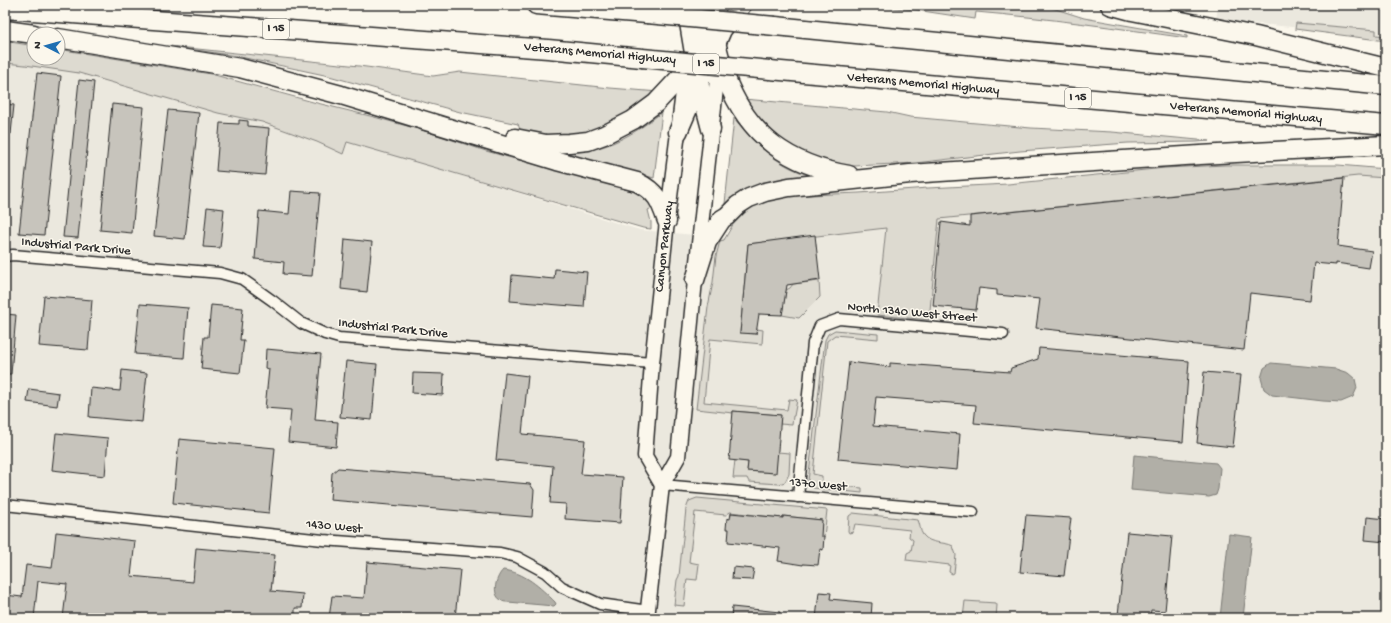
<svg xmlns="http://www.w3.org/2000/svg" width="1391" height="623" font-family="'Gochi Hand',sans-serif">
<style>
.built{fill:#ebe8de}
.green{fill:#dddad0;stroke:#84827e}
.water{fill:#b1afa7;stroke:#7b7a75}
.building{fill:#c7c4bc;stroke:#2b2b2b}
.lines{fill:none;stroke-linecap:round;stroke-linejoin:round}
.minor-casing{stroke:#2b2b2b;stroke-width:13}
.secondary-casing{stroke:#2b2b2b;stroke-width:17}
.motorway-casing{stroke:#2b2b2b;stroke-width:21}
.minor{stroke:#fbf7ec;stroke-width:10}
.secondary{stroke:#fbf7ec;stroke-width:14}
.motorway{stroke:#fbf7ec;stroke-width:18}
.motorway-bridge-casing{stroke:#2b2b2b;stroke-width:21;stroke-linecap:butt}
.motorway-bridge{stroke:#fbf7ec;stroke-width:18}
.labels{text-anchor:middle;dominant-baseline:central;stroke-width:3;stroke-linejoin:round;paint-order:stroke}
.shield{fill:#fbf7ec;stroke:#696865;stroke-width:1}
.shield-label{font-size:12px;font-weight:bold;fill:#2b2b2b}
.street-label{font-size:13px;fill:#2b2b2b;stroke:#fbf7ec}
</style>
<rect width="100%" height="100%" fill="#fbf7ec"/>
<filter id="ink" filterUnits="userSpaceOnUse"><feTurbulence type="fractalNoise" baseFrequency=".025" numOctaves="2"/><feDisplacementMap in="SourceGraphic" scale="8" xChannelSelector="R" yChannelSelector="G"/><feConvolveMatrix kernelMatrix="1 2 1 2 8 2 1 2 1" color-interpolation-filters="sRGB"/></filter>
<g filter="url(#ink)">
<!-- built -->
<g class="built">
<polygon points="1218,5 1386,5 1386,36 1216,20"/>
<polygon points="5,51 34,58 79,59 640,230 739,239 1386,171 1386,618 5,618"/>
</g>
<!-- green -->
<g class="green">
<path d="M863,5H1043L1084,18L1187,36V38C1117,28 1047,18 976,12L975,19L916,10Z"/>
<polygon points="1296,23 1376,30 1376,35 1386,36 1386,41 1295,29"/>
<path d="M5,41L34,46V58H58V49L211,74L313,102L374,117L422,130L486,151L636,192C643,196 648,200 652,208L648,210L651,222V229L643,228L347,142L343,154L317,142L262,122L218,113L79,73L25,65L5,63Z"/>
<polygon points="169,46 359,66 433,76 460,72 610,88 659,92 628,115 586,132 571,134 556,135 540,134 520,130 518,124 460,112 329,76 236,56"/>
<polygon points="744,99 887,112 910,117 1031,128 1112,132 1209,141 1197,142 1128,143 1020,151 915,163 854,166 832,163 796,150 782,141 768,129"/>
<path d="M662,112L654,178L566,155L567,153C576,152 585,151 594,149C620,143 642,128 662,112Z"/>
<path d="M734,118C748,135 763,152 782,163C791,169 803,173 813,177L724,213Z"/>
<polygon points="1225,165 1338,165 1386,169 1386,178 1358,176 939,219 929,320 877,315 886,228 748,244 740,332 756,334 757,329 763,330 762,344 710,339 704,402 787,410 789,399 797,400 794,416 793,416 792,425 780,424 780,415 733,411 733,413 696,409 708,307 713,282 716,256 720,241 724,240 735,221 733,219 739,213 759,201 785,196 859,193 928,188 1008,184 1165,168"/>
<polygon points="819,281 820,297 799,318 782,315 786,290 790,288 793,284"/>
<polygon points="835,330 878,334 878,339 835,335 827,341 813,474 822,476 822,484 862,488 862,493 813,488 809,485 808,481 825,340 828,334"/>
<polygon points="777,452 790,453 789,474 785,482 779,484 749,482 747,478 733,478 735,460 748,462 747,471 775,473"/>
<polygon points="697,498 827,510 824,537 820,536 821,520 783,516 782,518 730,512 726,515 695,512 689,562 699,564 697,580 687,579 684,606 674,605 677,580 679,576 686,509 689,501"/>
<path d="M853,513L918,520C920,524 920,531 923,535C931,545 944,541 953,546L956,555L954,573L952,574L949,572L950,565L906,560L907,553L911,551L913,540L909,537L910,530L855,524L853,532L849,533L848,531L849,516Z"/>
<polygon points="965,601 996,603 997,605 996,618 963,618"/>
</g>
<!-- water -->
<g class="water">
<polygon points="1271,363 1336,369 1348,373 1355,379 1357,388 1353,397 1341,402 1323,401 1272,395 1264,389 1261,378 1264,368"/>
<polygon points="1134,455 1216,463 1220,468 1218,489 1216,495 1209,497 1131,490"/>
<polygon points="1229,534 1252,537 1243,618 1220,618"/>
<path d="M503,570C524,572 540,587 555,602L556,604L554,606L508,602C505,602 503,602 501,600C491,594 496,577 503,570Z"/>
</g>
<!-- building -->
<g class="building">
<polygon points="37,73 61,76 44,235 19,233"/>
<polygon points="79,80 94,82 78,238 63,237"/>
<polygon points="5,104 14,105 11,134 5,133"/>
<polygon points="112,104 144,107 132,233 100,230"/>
<polygon points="168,110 199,113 185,239 154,236"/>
<polygon points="239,120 248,121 248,126 269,128 265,175 216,171 220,123 239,124"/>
<polygon points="1344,178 1338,246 1372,251 1369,268 1336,263 1336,265 1314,263 1310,300 1250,293 1244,350 1036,328 1040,299 997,295 997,290 979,288 976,310 933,306 941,222 970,226 970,216"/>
<polygon points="291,191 320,193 312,276 283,274 284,262 255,259 259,211 289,214"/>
<polygon points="207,207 224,209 220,248 203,247"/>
<polygon points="815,235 820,280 787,285 782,315 759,314 756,334 740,333 748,244"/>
<polygon points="345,239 372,242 367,292 341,289"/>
<polygon points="555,269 587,272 584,307 510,301 512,275 554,279"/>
<polygon points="44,296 92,300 88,350 39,346"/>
<polygon points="140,304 188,308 184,358 135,354"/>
<polygon points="211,305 243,308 240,340 244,340 240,373 201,369 204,337 208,337"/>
<polygon points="5,314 16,315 11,374 5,374"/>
<polygon points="1039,348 1189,361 1183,442 974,423 976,405 876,397 873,426 960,434 957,470 838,459 849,362 890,367 890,363 1010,372 1011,368 1038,359"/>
<polygon points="266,349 321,354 315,420 338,422 336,447 288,442 291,410 265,408 269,369 265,368"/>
<polygon points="346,361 377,364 372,420 340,417"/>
<polygon points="122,370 147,373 142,422 89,417 91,388 120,391"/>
<polygon points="1204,372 1241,375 1233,447 1197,443"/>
<polygon points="413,373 444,374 443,395 412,393"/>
<polygon points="505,373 528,376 522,434 585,440 581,474 623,477 620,523 565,519 566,504 550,503 553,466 496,460"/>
<polygon points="29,389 59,393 57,406 27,402"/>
<polygon points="733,411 781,415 776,473 747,471 748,462 729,460"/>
<polygon points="56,433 108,438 105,476 52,470"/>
<polygon points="179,439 275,448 269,513 173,503"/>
<polygon points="338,468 530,484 534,490 532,517 330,500 332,473"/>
<polygon points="731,513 783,518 783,516 822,520 821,536 824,536 823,550 820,549 818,565 803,564 803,565 778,561 780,548 728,542 729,529 726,529 727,518 730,519"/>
<polygon points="1026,515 1071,518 1064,576 1020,572"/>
<polygon points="1367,517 1386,519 1386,542 1365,540"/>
<polygon points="56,532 135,541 131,576 193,582 196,548 275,555 271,591 303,594 302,608 295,608 295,618 63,618 67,584 38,581 34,618 5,618 5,595 22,597 26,565 52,568"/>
<polygon points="1127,532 1172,536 1165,611 1151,610 1150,616 1144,615 1143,618 1118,615"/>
<polygon points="367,562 460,570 455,618 329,618 332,596 364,598"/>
<polygon points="733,567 754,569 752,580 732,579"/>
<polygon points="819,592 831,593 830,599 872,603 871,618 816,618"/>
<polygon points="732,607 780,612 779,618 731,618"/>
</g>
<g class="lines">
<defs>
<g id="minor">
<polyline points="5,256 13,255 220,273 242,279 273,301 301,323 325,334 339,338 652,363"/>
<polyline points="662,485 973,512"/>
<polyline points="798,497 813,343 820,326 839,319 1003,334"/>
<polyline points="5,505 323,540 500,553 517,557 545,572 562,587 600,604 648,611"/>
</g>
<g id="secondary">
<path id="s1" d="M662,485L645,456L652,363L667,221L686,68"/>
<polyline points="647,618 662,485 678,457 695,280 719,61"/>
</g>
<g id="motorway">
<polyline points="536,5 647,14"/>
<polyline points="686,5 699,83 711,129"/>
<polyline points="1110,5 1132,11 1256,36 1386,68"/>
<polyline points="5,9 548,49 642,58"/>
<path d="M709,15C715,36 719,58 726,78C748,136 789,165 849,175"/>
<polyline points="775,26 1386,86"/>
<polyline points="5,30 34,34"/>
<path d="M58,38L240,68L341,95L557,161L637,182C657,192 660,201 667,221"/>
<path id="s2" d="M770,70L1386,125"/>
<polyline points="678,132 722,30 742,5"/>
<polyline points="515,138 546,144 569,143 588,141 604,135 633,120 656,103 685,72 718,5"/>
<polyline points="695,280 707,242 722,219 727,216 738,205 749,198 765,192 789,187 910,174 1200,155 1386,145"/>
</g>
</defs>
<!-- minor casing -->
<use href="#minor" class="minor-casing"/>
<!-- secondary casing -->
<use href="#secondary" class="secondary-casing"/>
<!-- motorway casing -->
<use href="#motorway" class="motorway-casing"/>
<!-- minor -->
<use href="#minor" class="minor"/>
<!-- secondary -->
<use href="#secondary" class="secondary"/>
<!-- motorway -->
<use href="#motorway" class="motorway"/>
<defs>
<g id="motorway-bridge">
<polyline points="647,14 775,26"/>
<polyline points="642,58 770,70"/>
</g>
</defs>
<!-- motorway-bridge casing -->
<use href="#motorway-bridge" class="motorway-bridge-casing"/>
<!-- motorway-bridge -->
<use href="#motorway-bridge" class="motorway-bridge"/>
</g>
</g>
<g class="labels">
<!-- shield labels -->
<g class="shield">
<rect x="263" y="19" width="26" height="20" rx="3"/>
<rect x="693" y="54" width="26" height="20" rx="3"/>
<rect x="1065" y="88" width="26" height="20" rx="3"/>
</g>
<g class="shield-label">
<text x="276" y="29">I 15</text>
<text x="706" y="64">I 15</text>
<text x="1078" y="98">I 15</text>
</g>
<!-- street labels -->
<g class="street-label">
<text transform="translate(600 54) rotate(5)">Veterans Memorial Highway</text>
<text stroke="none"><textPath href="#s2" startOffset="154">Veterans Memorial Highway</textPath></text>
<text stroke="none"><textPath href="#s2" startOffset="478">Veterans Memorial Highway</textPath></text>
<text transform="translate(76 247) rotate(5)">Industrial Park Drive</text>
<text stroke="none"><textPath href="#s1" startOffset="244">Canyon Parkway</textPath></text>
<text transform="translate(912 313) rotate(5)">North 1340 West Street</text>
<text transform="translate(393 329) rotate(6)">Industrial Park Drive</text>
<text transform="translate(818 485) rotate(5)">1370 West</text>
<text transform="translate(334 527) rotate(5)">1430 West</text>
</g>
</g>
<!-- margin -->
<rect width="1391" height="623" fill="none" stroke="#fbf7ec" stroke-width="20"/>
<rect x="10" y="10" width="1371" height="603" fill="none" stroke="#2b2b2b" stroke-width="1.5" filter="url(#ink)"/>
<!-- north arrow -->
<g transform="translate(46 46) rotate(276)"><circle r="19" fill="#fbf7ec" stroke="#a8a59f"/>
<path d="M0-3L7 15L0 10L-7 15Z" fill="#1f6fb2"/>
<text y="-6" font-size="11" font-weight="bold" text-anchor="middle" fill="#2b2b2b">N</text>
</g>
</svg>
